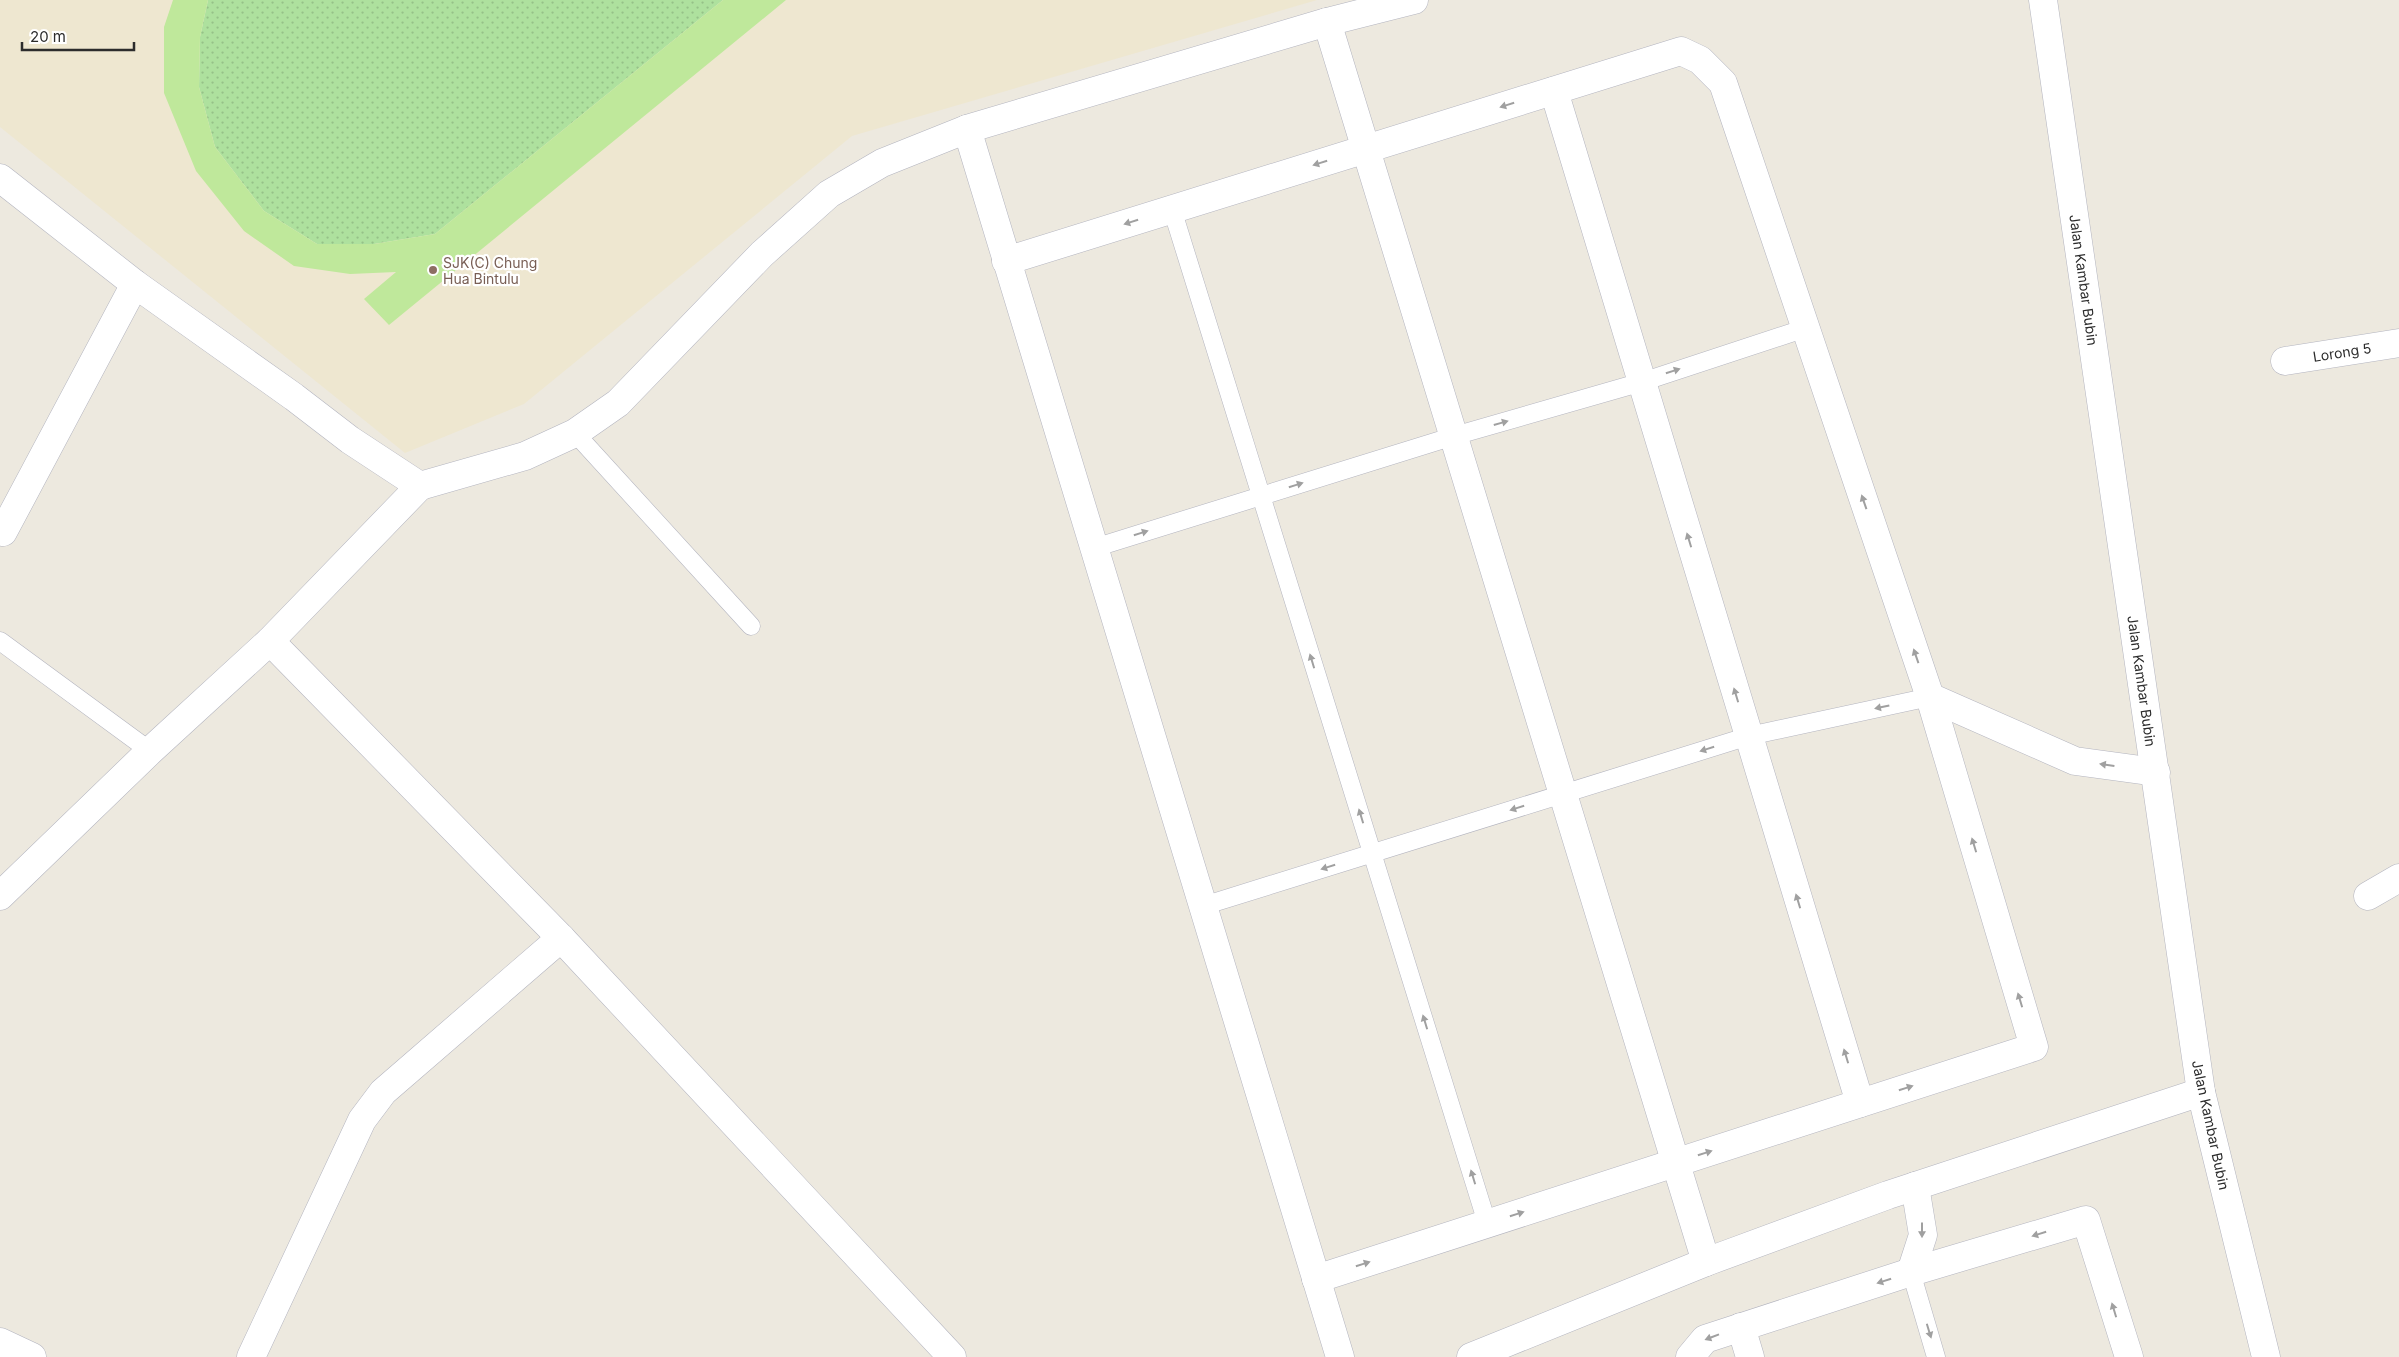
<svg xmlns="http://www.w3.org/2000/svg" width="2399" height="1357" font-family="Inter,sans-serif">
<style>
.education{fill:#eee7d0}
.grass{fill:url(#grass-dots)}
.pitch{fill:#bfe89b}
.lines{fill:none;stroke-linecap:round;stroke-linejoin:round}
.service-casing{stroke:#b3b4bf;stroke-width:19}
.minor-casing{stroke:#b3b4bf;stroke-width:29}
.tertiary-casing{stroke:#b3b4bf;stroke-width:29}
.service{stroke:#fff;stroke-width:18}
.minor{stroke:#fff;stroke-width:28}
.tertiary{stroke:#fff;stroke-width:28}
.oneway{fill:#a0a0a0}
.education-dot{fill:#8d6e63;stroke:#fff;stroke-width:2}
.labels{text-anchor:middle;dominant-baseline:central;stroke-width:4.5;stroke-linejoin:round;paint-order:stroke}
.education-label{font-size:14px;fill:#785e54;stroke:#fff;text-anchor:start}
.street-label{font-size:14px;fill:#2c2c2c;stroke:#fff}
</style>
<defs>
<pattern id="grass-dots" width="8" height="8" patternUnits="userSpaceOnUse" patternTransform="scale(1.25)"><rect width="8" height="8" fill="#aee19e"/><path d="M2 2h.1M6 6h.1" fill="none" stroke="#96c188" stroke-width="1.8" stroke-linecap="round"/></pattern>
</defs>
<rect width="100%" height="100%" fill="#ede9df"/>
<!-- education -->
<polygon class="education" points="0,0 1317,0 852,136 524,404 405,453 0,127"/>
<!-- grass -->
<polygon class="grass" points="208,0 723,0 435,234 374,244 317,244 264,211 215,147 199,87 200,37"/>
<!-- pitch -->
<polygon class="pitch" points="173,0 208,0 200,37 199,87 215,147 264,211 317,244 374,244 435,234 723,0 786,0 389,325 364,299 396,272 350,274 294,266 244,231 196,171 164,93 164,27"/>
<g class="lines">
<defs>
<g id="service">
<polyline points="1172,209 1487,1223"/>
<polyline points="575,433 751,626"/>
<polyline points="1094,548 1454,436 1642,382 1806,328"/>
<polyline points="0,641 150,751"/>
<polyline points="1203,906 1749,736 1930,697"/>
<polyline points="1911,1272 1936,1357"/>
</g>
<g id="minor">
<polyline points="1327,22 1706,1262"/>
<polyline points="1554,91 1860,1103"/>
<polyline points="967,129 1340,1357"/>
<polyline points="0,178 135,284 294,397 350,440 420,486 270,641 150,751 0,896"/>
<polyline points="1006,261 1681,51 1700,60 1723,83 1930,697 2034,1047 1316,1279"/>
<polyline points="2285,361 2399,343"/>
<polyline points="420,486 525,456 575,433 618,403 762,254 829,194 882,163 967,129 1327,22 1414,0"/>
<polyline points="3,532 135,284"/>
<polyline points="270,641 561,938 952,1357"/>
<polyline points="1930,697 2075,761 2156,772"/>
<polyline points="2368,896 2399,878"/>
<polyline points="1911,1272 1923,1235 1915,1186"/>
<polyline points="1741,1327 1750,1357"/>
<polyline points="0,1342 32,1357"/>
<polyline points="251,1357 362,1120 383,1092 561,938"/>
<polyline points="1690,1357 1705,1339 1911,1272 2086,1220 2129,1357"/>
</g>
<g id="tertiary">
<polyline points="2043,0 2201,1092 2266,1357"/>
<polyline points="1471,1357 1706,1262 1888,1195 2201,1092"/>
</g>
</defs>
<!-- service casing -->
<use href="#service" class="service-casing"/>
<!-- minor casing -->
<use href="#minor" class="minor-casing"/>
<!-- tertiary casing -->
<use href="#tertiary" class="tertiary-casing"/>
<!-- service -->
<use href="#service" class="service"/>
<!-- minor -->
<use href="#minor" class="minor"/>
<!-- tertiary -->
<use href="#tertiary" class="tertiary"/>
</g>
<!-- one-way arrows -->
<defs><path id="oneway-solid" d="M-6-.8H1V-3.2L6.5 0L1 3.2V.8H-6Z" transform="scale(1.25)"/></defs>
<g class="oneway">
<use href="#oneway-solid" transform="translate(1507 105) rotate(163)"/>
<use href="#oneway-solid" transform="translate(1320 163) rotate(163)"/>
<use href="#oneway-solid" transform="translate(1131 222) rotate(162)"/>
<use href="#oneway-solid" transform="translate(1673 371) rotate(-18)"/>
<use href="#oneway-solid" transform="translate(1501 423) rotate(-16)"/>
<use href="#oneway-solid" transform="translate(1296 485) rotate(-17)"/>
<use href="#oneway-solid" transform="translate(1864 502) rotate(-109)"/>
<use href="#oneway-solid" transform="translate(1141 533) rotate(-17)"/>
<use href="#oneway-solid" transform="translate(1689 540) rotate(-107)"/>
<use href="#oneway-solid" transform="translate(1916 656) rotate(-109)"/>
<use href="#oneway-solid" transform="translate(1312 661) rotate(-107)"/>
<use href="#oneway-solid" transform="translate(1736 695) rotate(-107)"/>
<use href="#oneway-solid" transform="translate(1882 707) rotate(168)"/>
<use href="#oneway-solid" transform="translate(1707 749) rotate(163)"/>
<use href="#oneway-solid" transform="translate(2107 765) rotate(-172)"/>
<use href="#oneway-solid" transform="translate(1517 808) rotate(163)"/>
<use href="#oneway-solid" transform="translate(1361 816) rotate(-107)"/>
<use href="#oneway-solid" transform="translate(1974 845) rotate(-107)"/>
<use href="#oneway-solid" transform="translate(1328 867) rotate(163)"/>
<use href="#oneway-solid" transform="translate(1798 901) rotate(-107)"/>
<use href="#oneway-solid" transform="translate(2020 1000) rotate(-107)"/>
<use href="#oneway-solid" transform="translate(1425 1022) rotate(-107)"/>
<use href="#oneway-solid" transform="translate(1846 1056) rotate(-107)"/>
<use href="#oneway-solid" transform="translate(1906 1088) rotate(-18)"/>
<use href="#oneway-solid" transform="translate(1705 1153) rotate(-18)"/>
<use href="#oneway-solid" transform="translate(1473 1177) rotate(-107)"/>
<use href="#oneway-solid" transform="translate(1517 1214) rotate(-18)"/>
<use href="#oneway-solid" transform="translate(1922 1230) rotate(90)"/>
<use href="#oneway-solid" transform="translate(2039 1234) rotate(163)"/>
<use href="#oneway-solid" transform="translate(1363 1264) rotate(-18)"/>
<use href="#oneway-solid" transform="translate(1884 1281) rotate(162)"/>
<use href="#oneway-solid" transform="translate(2114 1310) rotate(-107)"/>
<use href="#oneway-solid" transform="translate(1929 1331) rotate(73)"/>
<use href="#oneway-solid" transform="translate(1712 1337) rotate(159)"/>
</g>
<!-- markers -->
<circle class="education-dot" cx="433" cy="270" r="5"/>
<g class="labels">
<!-- education labels -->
<g class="education-label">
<text x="443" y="262">SJK(C) Chung<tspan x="443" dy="16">Hua Bintulu</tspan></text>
</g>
<!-- street labels -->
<g class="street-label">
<text transform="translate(2084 280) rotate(82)">Jalan Kambar Bubin</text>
<text transform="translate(2342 352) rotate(-9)">Lorong 5</text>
<text transform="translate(2142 681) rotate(82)">Jalan Kambar Bubin</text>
<text transform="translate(2211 1125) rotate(78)">Jalan Kambar Bubin</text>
</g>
</g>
<!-- scale -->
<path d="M22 42v8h112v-8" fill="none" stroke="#2c2c2c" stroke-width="2.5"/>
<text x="30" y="42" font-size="15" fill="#2c2c2c" stroke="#ffffff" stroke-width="4" paint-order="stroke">20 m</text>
</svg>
